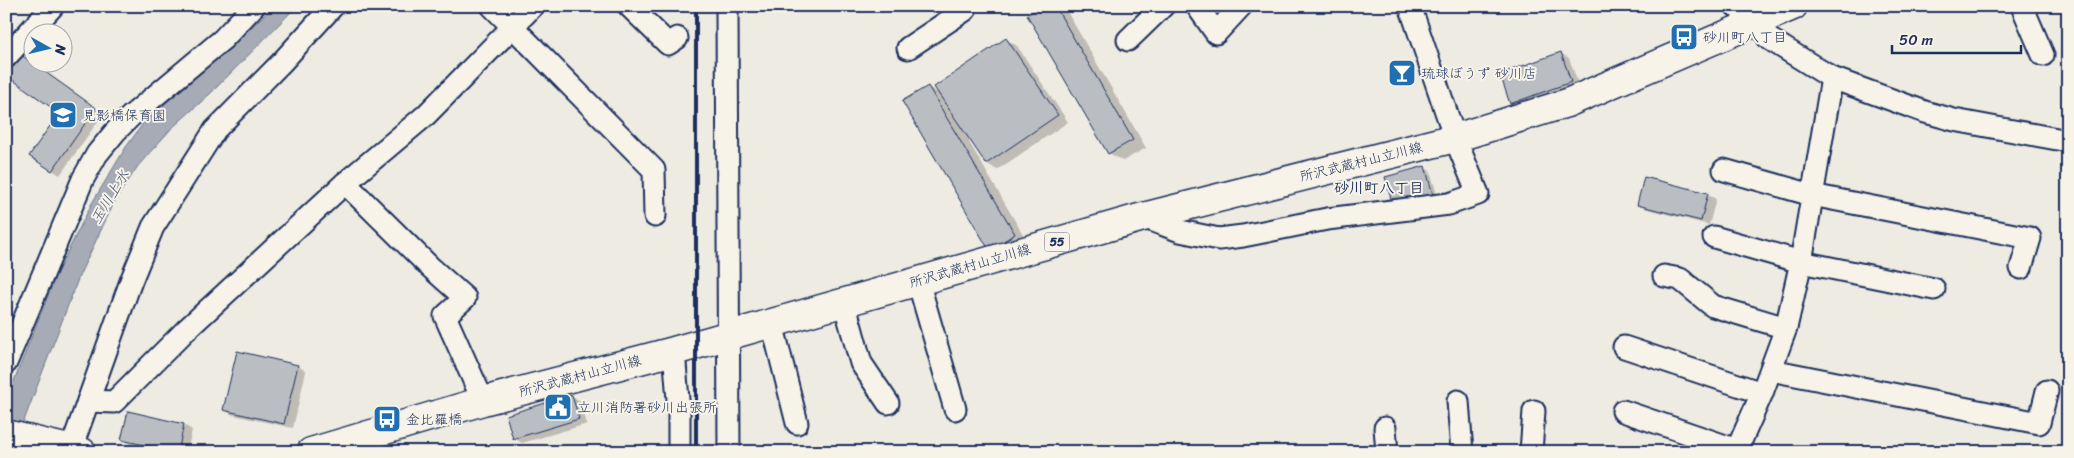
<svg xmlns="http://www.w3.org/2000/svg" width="2074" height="458" font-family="Sriracha,'Klee One',sans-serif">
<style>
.water{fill:#a6abb5;stroke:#6e7992}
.shadow{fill:#0003}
.building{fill:#babdc2;stroke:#1b2f5e}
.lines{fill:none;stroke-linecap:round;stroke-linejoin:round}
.minor-casing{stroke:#1b2f5e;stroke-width:25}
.major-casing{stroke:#1b2f5e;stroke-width:31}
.minor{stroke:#f7f3e8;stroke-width:21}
.major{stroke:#f7f3e8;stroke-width:28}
.rail{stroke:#1b2f5e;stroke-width:4}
.labels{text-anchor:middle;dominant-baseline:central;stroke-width:4;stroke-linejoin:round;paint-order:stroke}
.shield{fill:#f7f3e8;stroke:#5d6a87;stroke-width:1}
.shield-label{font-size:12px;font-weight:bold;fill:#1b2f5e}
.poi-label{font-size:14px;fill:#1b2f5e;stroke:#f7f3e8;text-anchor:start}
.street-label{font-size:14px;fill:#1b2f5e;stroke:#f7f3e8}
.neighbourhood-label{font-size:15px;font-weight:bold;fill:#1b2f5e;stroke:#f7f3e8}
.water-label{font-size:15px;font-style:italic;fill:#455478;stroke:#f7f3e8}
</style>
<rect width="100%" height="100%" fill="#eeebe2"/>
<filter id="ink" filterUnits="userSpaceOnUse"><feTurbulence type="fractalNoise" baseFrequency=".02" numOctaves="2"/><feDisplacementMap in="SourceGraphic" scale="10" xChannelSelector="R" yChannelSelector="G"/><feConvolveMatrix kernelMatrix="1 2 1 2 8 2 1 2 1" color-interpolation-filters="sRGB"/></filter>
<g filter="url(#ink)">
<!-- water -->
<polygon class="water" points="274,6 297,6 211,93 171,129 138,166 116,199 80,274 12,452 6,452 6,401 57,273 92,203 126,147 145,121 216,60"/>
<!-- shadow -->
<g class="shadow">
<polygon points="1044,6 1060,6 1066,10 1146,148 1123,161 1109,153"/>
<polygon points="1006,39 1017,46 1068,122 997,170 986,163 971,141 969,142 1028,243 1004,257 928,87 940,94"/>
<polygon points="1560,53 1569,58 1579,86 1520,108 1511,103"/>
<polygon points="25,59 103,114 60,175 52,170 61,112"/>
<polygon points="1424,167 1430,171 1438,198 1400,208"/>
<polygon points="1707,194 1716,199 1709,225 1647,209 1639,204"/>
<polygon points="238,352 298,366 306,371 293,428 233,415 224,410"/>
<polygon points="572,396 580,401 587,424 522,443 514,438"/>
<polygon points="129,412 184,425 192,430 187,452 162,452 131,445 123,440"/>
</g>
<!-- building -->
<g class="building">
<polygon points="1041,6 1055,6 1133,140 1108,154 1027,15"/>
<polygon points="1006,38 1058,115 986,164 934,87"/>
<polygon points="17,52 96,108 52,171 29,156 59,113 6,75 6,67"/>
<polygon points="1561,52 1571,82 1510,104 1500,74"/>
<polygon points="928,86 1015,234 989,250 902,101"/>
<polygon points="1425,166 1433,195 1393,206 1385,177"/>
<polygon points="1644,177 1708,193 1701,221 1637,205"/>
<polygon points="237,351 298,365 284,424 223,410"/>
<polygon points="572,395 579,419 513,439 506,415"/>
<polygon points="128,411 184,424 178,452 121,440"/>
</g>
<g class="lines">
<defs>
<g id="minor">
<polyline points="492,6 654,170 655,216"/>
<polyline points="629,6 668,44 677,38"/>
<polyline points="727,6 729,452"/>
<polyline points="1197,6 1216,33 1241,6"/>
<polyline points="1736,6 1755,21"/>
<polyline points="2022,6 2043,55"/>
<polyline points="1760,19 1768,38 1832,78 1925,112 1954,120 2068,141"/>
<polyline points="1128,40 1163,6"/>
<polyline points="908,48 965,10 962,6"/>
<polyline points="6,57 53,6"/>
<polyline points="1724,170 1812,195 2030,238 2021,268"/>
<polyline points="345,183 429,266 465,298 445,316 483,401"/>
<polyline points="1143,217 1180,231 1219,239 1243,236 1327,219 1449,204 1478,194 1455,138 1410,6"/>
<polyline points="1714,237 1801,262 1934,289"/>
<polyline points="1664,276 1680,279 1713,306 1786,328"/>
<polyline points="918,281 955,409"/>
<polyline points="844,302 861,363 888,403"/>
<polyline points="772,323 797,423"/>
<polyline points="1624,347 1762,393"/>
<polyline points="674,351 679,412 679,452"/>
<polyline points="6,363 83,179 97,154 115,132 131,116 223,39 254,6"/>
<polyline points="1771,370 2039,423 2047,391"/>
<polyline points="88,401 114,402 186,330 345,183 426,115 533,6"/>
<polyline points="1458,401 1462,452"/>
<polyline points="1623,411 1737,450"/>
<polyline points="1385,428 1387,452"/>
<polyline points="71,449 131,281 153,227 215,130 281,63 333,6"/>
<polyline points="1531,452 1534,411"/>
<polyline points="1736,452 1762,393 1786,328 1801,262 1832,78"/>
</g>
<g id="major">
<polyline points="6,434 82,452"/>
<polyline points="311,452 483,401 674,351 1143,217 1455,138 1567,103 1793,6"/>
</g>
</defs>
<!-- minor casing -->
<use href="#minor" class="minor-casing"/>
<!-- major casing -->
<use href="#major" class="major-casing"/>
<!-- minor -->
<use href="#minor" class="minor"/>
<!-- major -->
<use href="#major" class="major"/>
<!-- rail -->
<polyline class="rail" points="696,6 696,452"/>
</g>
</g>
<!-- icons -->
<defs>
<symbol id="bus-square" viewBox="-11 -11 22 22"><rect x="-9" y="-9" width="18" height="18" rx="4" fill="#1f6fb2" stroke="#f7f3e8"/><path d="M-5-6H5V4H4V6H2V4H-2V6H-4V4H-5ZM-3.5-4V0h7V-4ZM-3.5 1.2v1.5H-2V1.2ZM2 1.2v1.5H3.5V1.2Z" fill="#fff"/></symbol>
<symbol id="bar-square" viewBox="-11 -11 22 22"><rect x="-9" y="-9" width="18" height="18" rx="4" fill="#1f6fb2" stroke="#f7f3e8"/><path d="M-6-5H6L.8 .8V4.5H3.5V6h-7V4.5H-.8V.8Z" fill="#fff"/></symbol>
<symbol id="school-square" viewBox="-11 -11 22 22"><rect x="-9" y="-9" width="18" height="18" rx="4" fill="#1f6fb2" stroke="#f7f3e8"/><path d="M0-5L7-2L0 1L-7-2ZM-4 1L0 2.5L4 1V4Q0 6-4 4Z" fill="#fff"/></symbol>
<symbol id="civic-square" viewBox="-11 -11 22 22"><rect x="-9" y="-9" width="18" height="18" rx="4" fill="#1f6fb2" stroke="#f7f3e8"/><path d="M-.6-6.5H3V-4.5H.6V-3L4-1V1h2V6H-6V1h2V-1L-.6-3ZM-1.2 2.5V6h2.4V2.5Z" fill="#fff"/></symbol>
</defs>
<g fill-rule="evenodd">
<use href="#bus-square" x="1668" y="21" width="32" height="32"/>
<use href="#bar-square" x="1386" y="57" width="32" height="32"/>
<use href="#school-square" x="47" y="99" width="32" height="32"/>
<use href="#civic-square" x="542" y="391" width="32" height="32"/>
<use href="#bus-square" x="371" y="403" width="32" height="32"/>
</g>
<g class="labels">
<!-- shield labels -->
<rect class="shield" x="1044.5" y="232.5" width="25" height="19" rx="4"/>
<g class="shield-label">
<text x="1057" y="242">55</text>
</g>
<!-- poi labels -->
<g class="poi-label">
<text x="1703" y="37">砂川町八丁目</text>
<text x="1421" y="73">琉球ぼうず 砂川店</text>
<text x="82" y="115">見影橋保育園</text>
<text x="577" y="407">立川消防署砂川出張所</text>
<text x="406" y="419">金比羅橋</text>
</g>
<!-- street labels -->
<g class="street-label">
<text transform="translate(1361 162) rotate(-14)">所沢武蔵村山立川線</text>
<text transform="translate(970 266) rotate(-16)">所沢武蔵村山立川線</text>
<text transform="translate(580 376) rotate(-15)">所沢武蔵村山立川線</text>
</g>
<!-- neighbourhood labels -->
<g class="neighbourhood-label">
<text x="1379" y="188">砂川町八丁目</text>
</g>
<!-- water labels -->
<g class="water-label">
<text transform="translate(110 197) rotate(-59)">玉川上水</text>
</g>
</g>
<!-- margin -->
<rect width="2074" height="458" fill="none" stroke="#f7f3e8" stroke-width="25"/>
<rect x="12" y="12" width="2049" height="433" fill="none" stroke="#1b2f5e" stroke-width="2" filter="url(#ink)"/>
<!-- north arrow -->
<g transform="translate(48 48) rotate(98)"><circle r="24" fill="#f7f3e8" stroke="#9fa5b1"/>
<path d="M0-4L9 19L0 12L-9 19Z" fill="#1f6fb2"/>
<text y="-8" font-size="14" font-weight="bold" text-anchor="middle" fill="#1b2f5e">N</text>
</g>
<!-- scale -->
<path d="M1892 45v8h129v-8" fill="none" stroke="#1b2f5e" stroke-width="2.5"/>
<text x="1899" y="45" font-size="15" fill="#1b2f5e" stroke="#f7f3e8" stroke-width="4" paint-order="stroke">50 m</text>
</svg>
